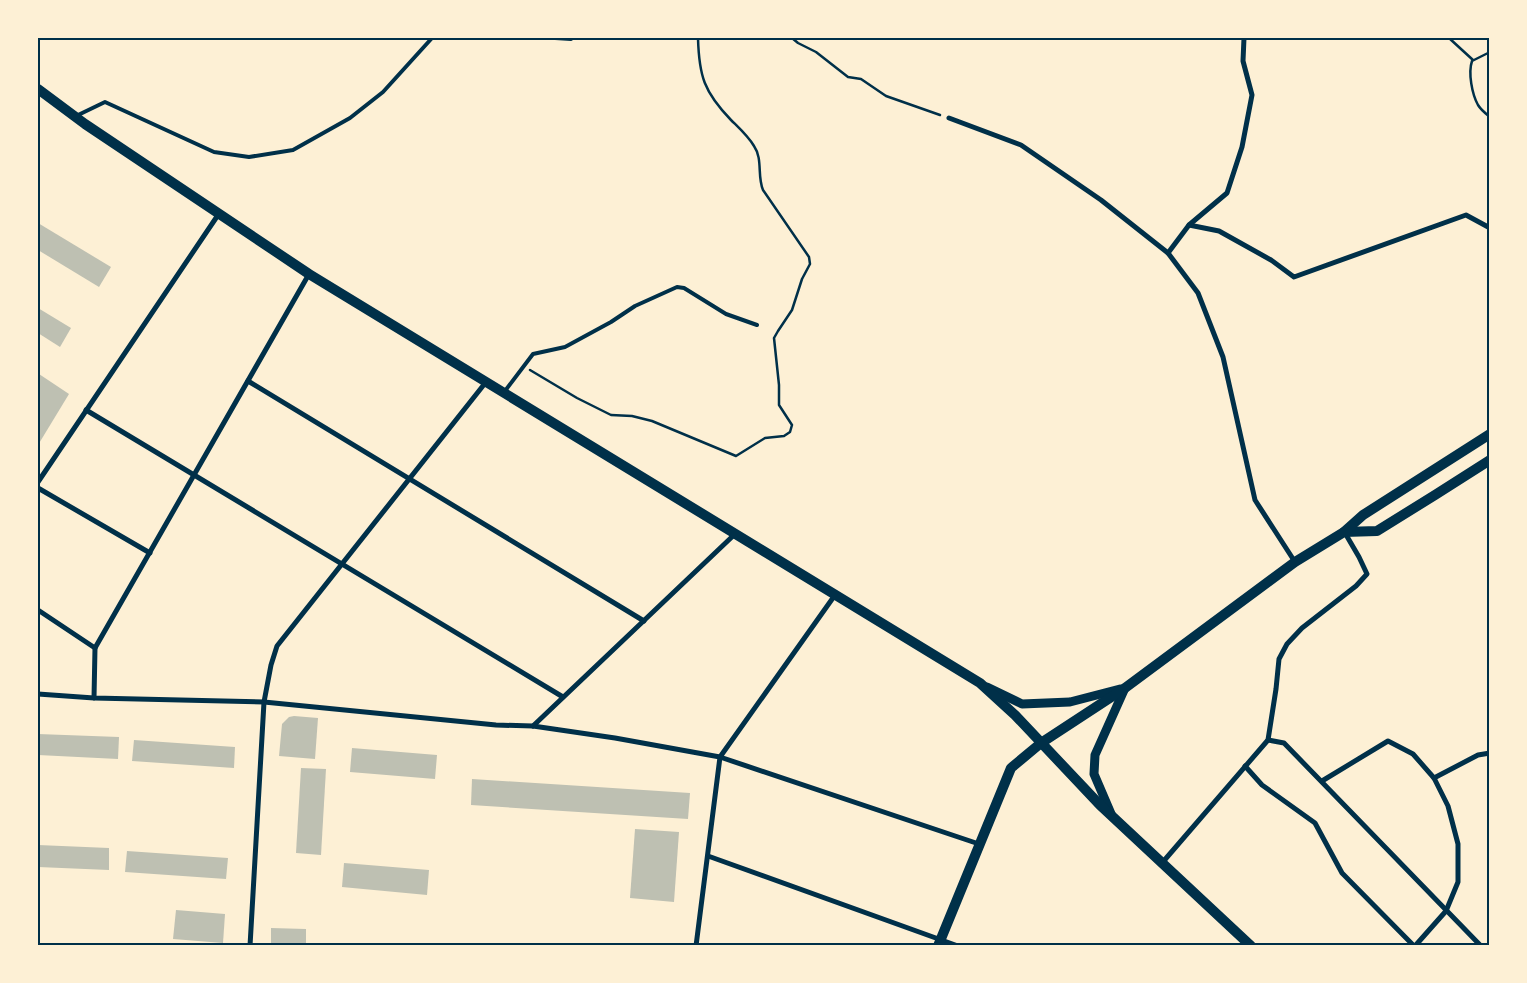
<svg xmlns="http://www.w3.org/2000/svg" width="1527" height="983" font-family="'Sofia Sans Condensed',sans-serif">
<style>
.building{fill:#bec0b2}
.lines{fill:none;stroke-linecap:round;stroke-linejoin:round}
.path{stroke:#003049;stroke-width:2.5}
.service{stroke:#003049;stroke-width:4}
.minor{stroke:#003049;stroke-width:5}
.tertiary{stroke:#003049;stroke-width:9}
.secondary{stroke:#003049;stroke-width:10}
.neatline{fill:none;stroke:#003049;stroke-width:2}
</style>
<rect width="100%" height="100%" fill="#fdf0d5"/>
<!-- building -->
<g class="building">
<polygon points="38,223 111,267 99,287 38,250"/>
<polygon points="38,308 71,328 60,347 38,333"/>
<polygon points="39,374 69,394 38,445 38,376"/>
<polygon points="294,716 318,718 315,759 279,756 282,724 289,717"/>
<polygon points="38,734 119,737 118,759 38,755"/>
<polygon points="134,740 235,747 234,768 132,761"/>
<polygon points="352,748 437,755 435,779 350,772"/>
<polygon points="301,768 326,769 321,855 296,853"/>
<polygon points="472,779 690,793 688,819 471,805"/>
<polygon points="635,829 679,832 674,902 630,898"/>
<polygon points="38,845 109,848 109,870 38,867"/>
<polygon points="127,851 228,858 226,879 125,872"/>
<polygon points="344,863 429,870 427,895 342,887"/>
<polygon points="176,910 225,914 223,943 173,939"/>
<polygon points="271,928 306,929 306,946 271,946"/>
</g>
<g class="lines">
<!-- path -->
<g class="path">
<polyline points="792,38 798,43 816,52 848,77 861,79 886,96 940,115"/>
<polyline points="1449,38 1473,60"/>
<path d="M1490,52L1472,61C1468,73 1472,94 1478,105C1481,110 1485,113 1490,117"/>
<path d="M530,370L577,398L611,415L632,416L652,421L736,456L765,438L784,436L790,432L792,425L779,405V385L774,338L778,331L792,310L802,279L810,264L809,257L763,190C757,176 763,159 754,146C748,136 739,128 731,120C704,92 699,76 698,38"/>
</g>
<!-- service -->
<g class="service">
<polyline points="555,38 571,39"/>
<polyline points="76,116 105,102 214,152 249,157 293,150 350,118 383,92 432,38"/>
<polyline points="505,391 533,354 565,347 611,322 635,306 677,287 684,288 726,314 757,325"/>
</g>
<!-- minor -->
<g class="minor">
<polyline points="949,118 1021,145 1101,200 1168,253 1198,293 1223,357 1255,500 1295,562"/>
<polyline points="1189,225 1219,231 1271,260 1294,277 1466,215 1490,228"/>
<polyline points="1168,253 1189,225 1227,193 1242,147 1252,95 1243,61 1244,38"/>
<polyline points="248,381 644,621"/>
<polyline points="86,410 563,697"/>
<polyline points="38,482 218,215"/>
<polyline points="38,488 150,553"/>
<polyline points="38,610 95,648"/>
<polyline points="38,694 94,698 264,702 496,725 533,726 615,738 720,757 979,844"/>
<polyline points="94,698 95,648 309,274"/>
<polyline points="533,726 735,534"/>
<polyline points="1268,740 1284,743 1481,946"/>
<polyline points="1245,766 1262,785 1315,823 1342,873 1414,946"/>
<polyline points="1434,778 1478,755 1490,753"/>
<polyline points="1322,781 1388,741 1413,754 1434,778 1448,806 1458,844 1458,882 1446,911 1415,946"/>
<polyline points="708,856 958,946"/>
<polyline points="1162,863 1268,740 1276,689 1279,659 1287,644 1302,628 1356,586 1367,574 1359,557 1345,533"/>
<polyline points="250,946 264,702 271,665 277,646 486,382"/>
<polyline points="696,946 720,757 835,595"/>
</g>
<!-- tertiary -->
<g class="tertiary">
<polyline points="987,687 1022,704 1070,702 1120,689"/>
<polyline points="1112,816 1094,774 1095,755 1125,688"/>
</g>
<!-- secondary -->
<g class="secondary">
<polyline points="38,89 85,124 309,274 980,683 1015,715 1100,805 1251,946"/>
<polyline points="1344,532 1377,531 1435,495 1490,460"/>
<polyline points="938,946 1011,768 1041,743 1125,688 1295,562 1344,532 1363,515 1490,434"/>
</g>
</g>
<!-- border -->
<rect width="1527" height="983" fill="none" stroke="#fdf0d5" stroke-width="78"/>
<rect x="39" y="39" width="1449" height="905" class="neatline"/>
</svg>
